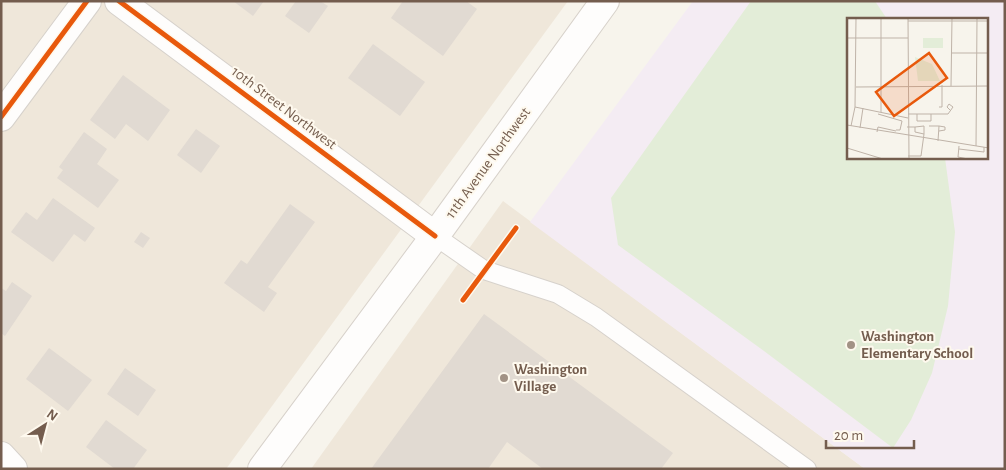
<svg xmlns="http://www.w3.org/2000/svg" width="1006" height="470" font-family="'Alegreya Sans',sans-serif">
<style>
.residential{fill:#efe7da}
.education{fill:#f4ecf3;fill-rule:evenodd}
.green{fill:#e3edd8}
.building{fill:#e1dad2}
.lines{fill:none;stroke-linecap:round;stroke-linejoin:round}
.lane-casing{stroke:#d6d1cb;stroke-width:20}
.street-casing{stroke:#d6d1cb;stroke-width:30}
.secondary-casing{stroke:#d7d1ca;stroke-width:30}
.lane{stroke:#fefdfc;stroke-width:18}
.street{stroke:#fefdfc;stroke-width:28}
.secondary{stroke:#fefdfc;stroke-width:28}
.cycleway-casing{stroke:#fef9ee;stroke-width:8}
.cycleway{stroke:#e8590c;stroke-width:5}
.poi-dot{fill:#a29285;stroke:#fef9ee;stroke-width:2}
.labels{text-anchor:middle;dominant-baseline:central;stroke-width:4;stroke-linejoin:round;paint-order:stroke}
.street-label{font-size:15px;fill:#745d4e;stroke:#fef9ee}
.poi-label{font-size:15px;font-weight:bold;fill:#745d4e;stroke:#fef9ee;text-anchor:start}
.inset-road{fill:none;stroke:#bfb3a8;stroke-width:1}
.view{fill:#e8590c;fill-opacity:0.15;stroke:#e8590c;stroke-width:2.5}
.inset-edge{fill:none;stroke:#745d4e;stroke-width:2.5}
</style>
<rect width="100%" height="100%" fill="#f7f4ec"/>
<!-- residential -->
<g class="residential">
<polygon points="1,1 568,1 226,469 1,469"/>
<polygon points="503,201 865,469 311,469"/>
</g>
<!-- education -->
<path class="education" d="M693,1H1005V469H865L530,222ZM848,19H987V158H848Z"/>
<!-- green -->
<polygon class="green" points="751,1 875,1 887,19 848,19 848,158 945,158 955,232 948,306 932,373 911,420 893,448 764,351 618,245 611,198"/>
<!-- building -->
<g class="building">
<polygon points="233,1 264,1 253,16"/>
<polygon points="296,1 320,1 328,6 309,33 285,16"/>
<polygon points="403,1 466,1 477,9 443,56 391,18"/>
<polygon points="373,44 425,82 400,116 348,78"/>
<polygon points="123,75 170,110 148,141 126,124 115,139 90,120"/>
<polygon points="196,129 220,146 201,173 177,155"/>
<polygon points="84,132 107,149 97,164 119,180 98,208 57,178 63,170 59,167"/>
<polygon points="53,198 95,228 85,242 74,234 53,262 11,232 26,212 37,220"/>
<polygon points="290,204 315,222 268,287 277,293 264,312 224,283 241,260 247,264"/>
<polygon points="141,232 150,238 143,248 134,242"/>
<polygon points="12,282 32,296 5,336 1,333 1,288 6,291"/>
<polygon points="484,314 673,453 661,469 543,469 507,442 488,469 371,469"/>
<polygon points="49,348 92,380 68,411 26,379"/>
<polygon points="125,368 156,390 138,416 107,394"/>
<polygon points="106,420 147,450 133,469 115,469 86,447"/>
</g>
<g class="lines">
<defs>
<polyline id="lane" points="435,236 484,270 558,294 596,317 807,469"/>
<g id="street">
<polyline points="119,1 435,236"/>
<polyline points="1,117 87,1"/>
<polyline points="1,456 13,469"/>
</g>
<polyline id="secondary" points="262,469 435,236 605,1"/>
</defs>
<!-- lane casing -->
<use href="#lane" class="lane-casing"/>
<!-- street casing -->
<use href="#street" class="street-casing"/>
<!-- secondary casing -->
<use href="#secondary" class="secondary-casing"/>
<!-- lane -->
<use href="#lane" class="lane"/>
<!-- street -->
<use href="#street" class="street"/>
<!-- secondary -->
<use href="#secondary" class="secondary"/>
<defs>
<g id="cycleway">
<polyline points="119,1 435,236"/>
<polyline points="1,117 87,1"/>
<polyline points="463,300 516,228"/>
</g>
</defs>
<!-- cycleway casing -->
<use href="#cycleway" class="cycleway-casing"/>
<!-- cycleway -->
<use href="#cycleway" class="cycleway"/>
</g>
<!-- markers -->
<g class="poi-dot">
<circle cx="851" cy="345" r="5"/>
<circle cx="504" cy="378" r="5"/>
</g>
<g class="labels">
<!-- street labels -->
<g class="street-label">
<text transform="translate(284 108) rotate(37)">10th Street Northwest</text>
<text transform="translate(488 163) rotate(-54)">11th Avenue Northwest</text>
</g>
<!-- poi labels -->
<g class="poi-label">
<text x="861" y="336">Washington<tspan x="861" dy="17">Elementary School</tspan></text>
<text x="514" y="369">Washington<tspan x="514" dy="17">Village</tspan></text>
</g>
</g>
<!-- overview -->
<g transform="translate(847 18)">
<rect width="141" height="141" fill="#f7f4ec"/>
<path d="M76,20H96V30H76ZM68,39L85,46L93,63H71Z" fill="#e3edd8"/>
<path class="inset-road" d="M61,0L62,141M61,3H142M0,20H61M105,35H142M104,68L105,0M9,69L142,68M8,89L61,100M92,89H95V67M34,94V0M31,96L55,103L53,112H49M61,96H101L106,89L102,86L100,89L103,92M70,96V103H84V96M0,107L142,130M4,108L8,89L9,0M82,108H92L91,123M60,109H68V114L77,116L74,138H61M68,109L77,108V116M13,110L16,90M92,113L98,112V109L92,108M30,114L31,109L49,113M112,128L111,139L121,141M129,128L130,0M0,130L36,141M112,131L137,134V129"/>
<path class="view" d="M82,35L100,60L47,98L29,74Z"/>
<rect width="141" height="141" class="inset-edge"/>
</g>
<!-- border -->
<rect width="1006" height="470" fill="none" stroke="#745d4e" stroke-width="5"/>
<!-- north arrow -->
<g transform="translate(45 425) rotate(36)" stroke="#fef9ee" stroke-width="4" paint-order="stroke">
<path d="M0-4L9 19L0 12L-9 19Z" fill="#745d4e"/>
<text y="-8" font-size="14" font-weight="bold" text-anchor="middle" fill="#745d4e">N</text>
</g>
<!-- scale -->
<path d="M826 440v8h88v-8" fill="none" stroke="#745d4e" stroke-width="2.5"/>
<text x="834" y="440" font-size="15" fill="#745d4e" stroke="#fef9ee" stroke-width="4" paint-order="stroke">20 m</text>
</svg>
